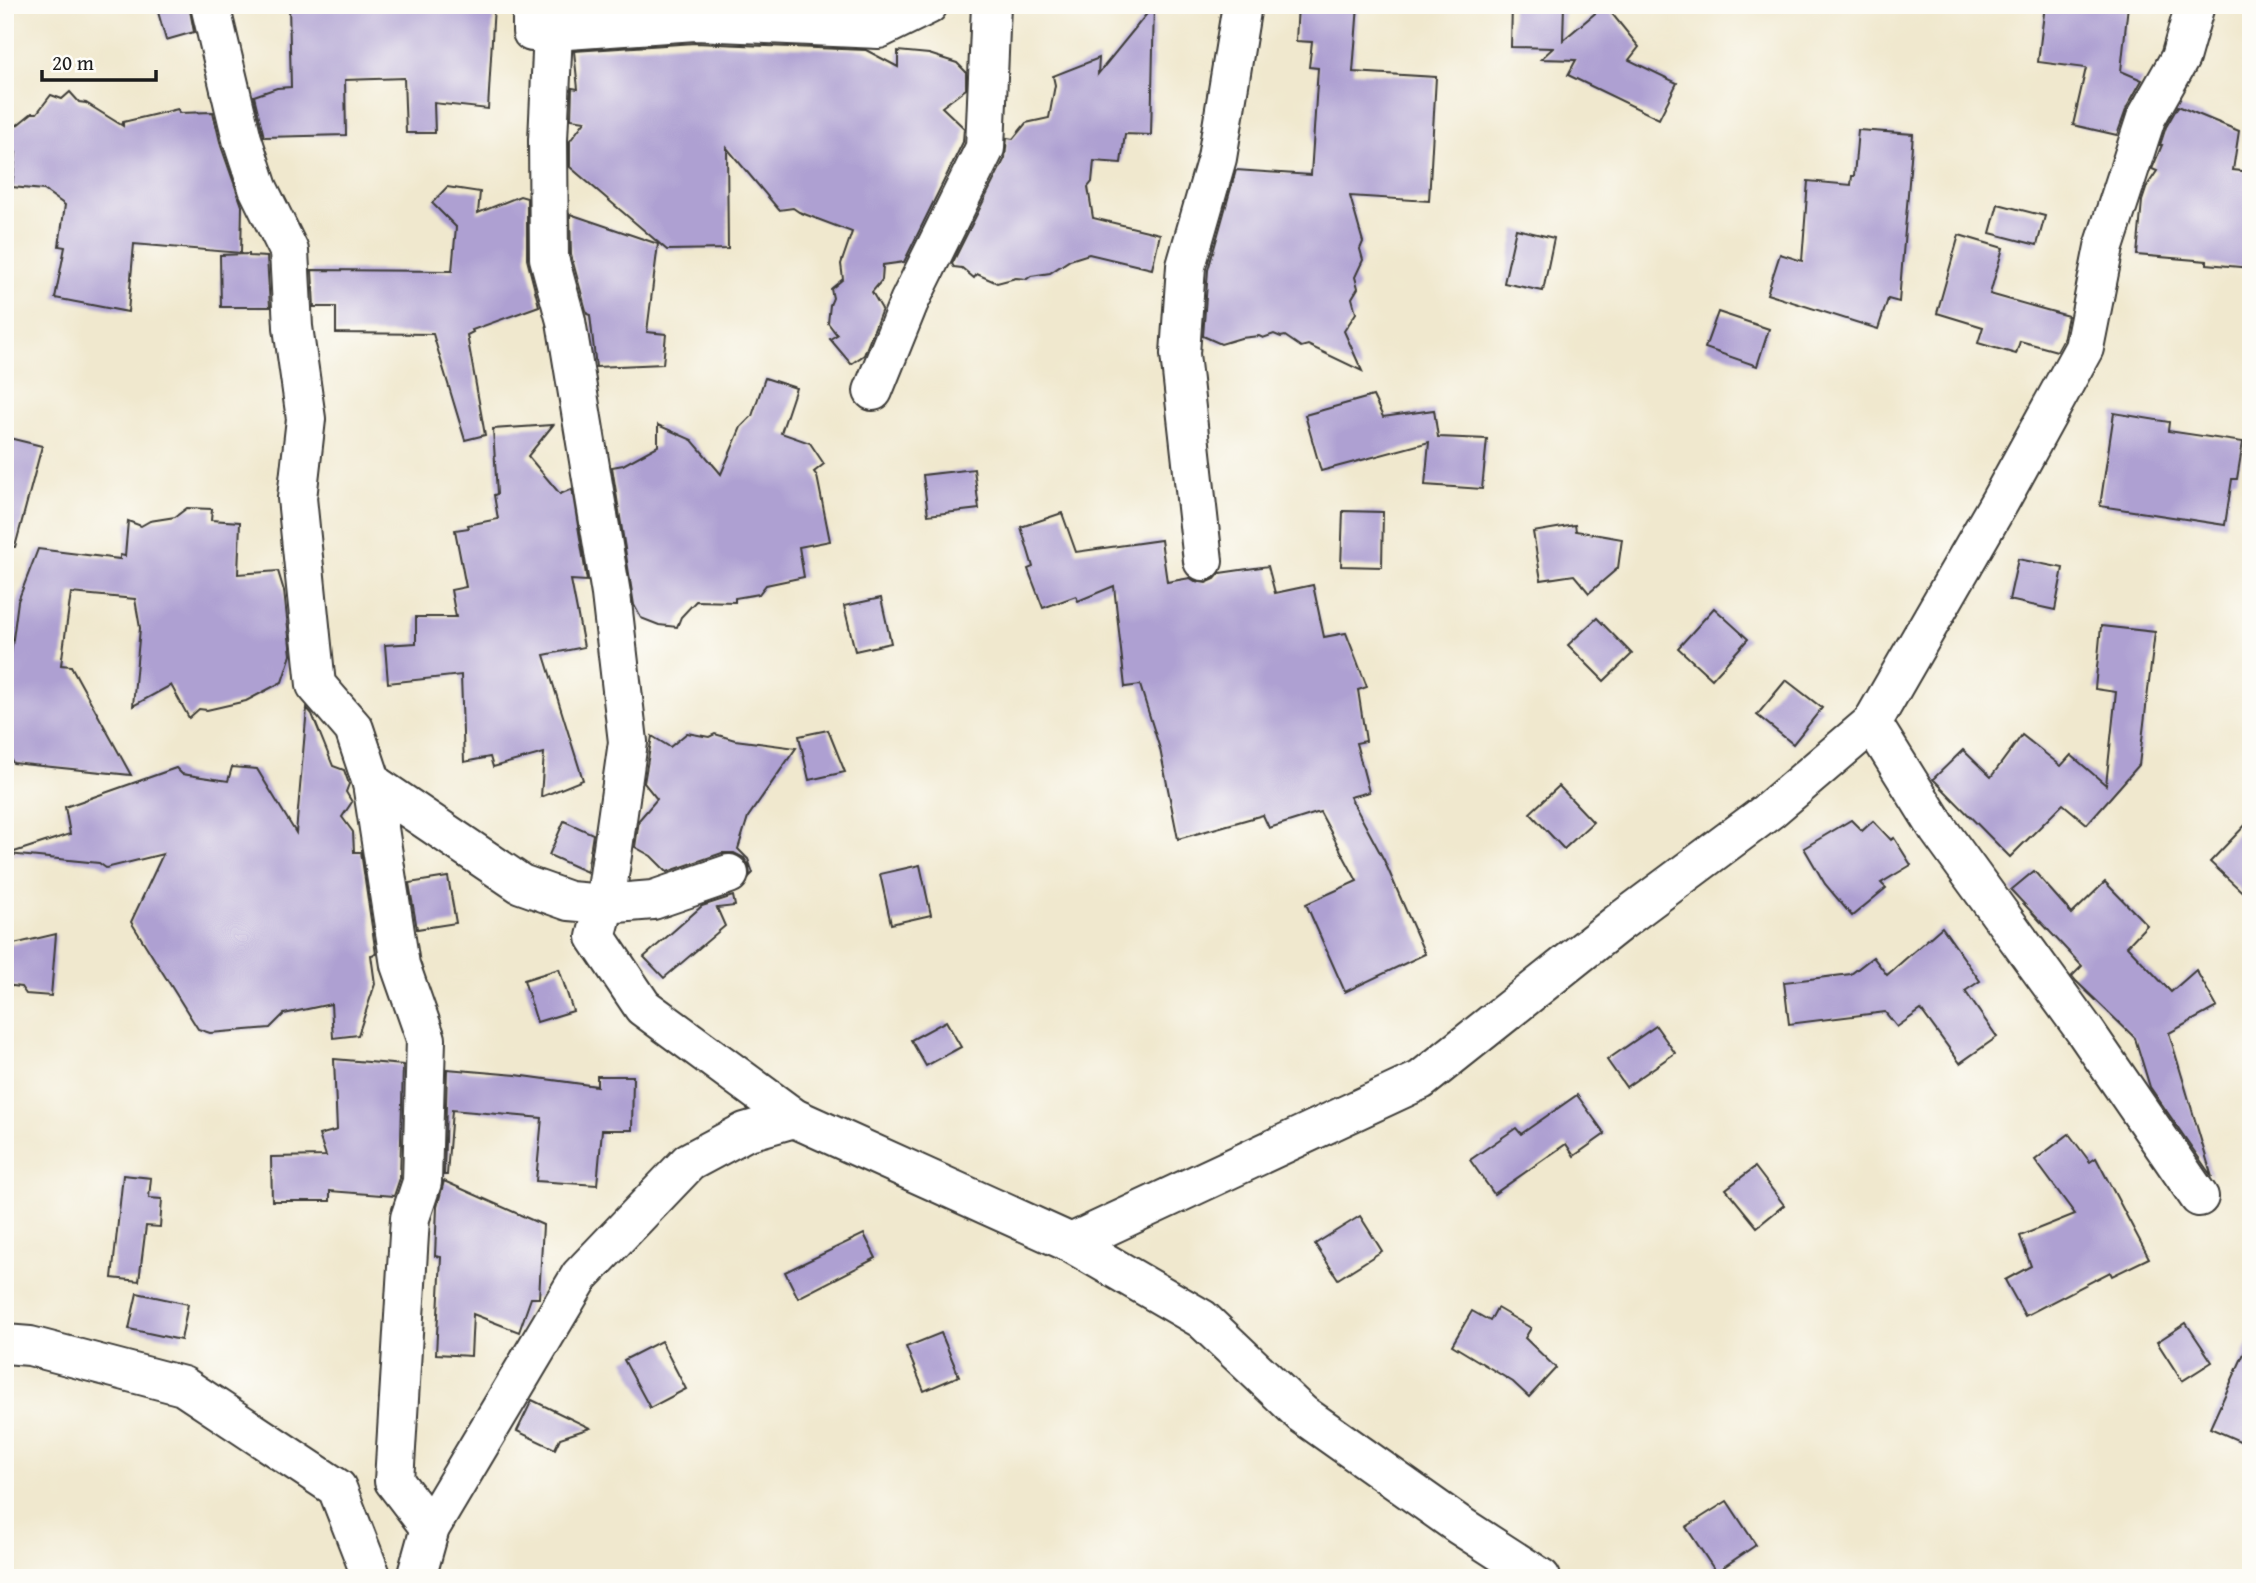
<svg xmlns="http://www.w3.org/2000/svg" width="2256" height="1583" font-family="'Gentium Book Plus',serif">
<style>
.building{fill:#aea0d2}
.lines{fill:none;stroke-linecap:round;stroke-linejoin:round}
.street-casing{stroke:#3c3b37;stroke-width:42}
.street{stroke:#fff;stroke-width:38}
</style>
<rect width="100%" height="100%" fill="#fdfcf7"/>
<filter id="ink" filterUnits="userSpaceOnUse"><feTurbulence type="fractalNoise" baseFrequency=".0143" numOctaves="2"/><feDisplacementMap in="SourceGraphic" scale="14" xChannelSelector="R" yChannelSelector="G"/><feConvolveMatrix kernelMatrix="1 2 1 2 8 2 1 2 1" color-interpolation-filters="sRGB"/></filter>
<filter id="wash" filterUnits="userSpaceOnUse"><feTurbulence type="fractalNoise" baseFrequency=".00686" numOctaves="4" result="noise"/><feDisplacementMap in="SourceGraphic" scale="28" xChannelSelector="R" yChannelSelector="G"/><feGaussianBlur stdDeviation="1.57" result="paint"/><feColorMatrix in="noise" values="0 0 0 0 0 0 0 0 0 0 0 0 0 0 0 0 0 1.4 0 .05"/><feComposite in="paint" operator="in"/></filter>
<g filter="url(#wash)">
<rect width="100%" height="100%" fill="#f0e8ce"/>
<g id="blocks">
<!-- building -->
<g class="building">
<polygon points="156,5 189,5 194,32 166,40"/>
<polygon points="289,5 494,5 488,109 434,103 435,133 406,133 404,78 345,80 346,135 264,137 254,96 277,88 291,87"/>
<polygon points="1154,5 1151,135 1125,134 1121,163 1094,161 1092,182 1088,187 1093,218 1160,234 1152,269 1089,254 1070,260 1050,273 1031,276 1027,279 1016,278 997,283 977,274 974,278 962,268 954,267 952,264 1005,158 1007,138 1013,139 1026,123 1049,118 1055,85 1053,76 1099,58 1098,74"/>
<polygon points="1298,5 1358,5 1353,72 1436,77 1429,201 1350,196 1363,242 1360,249 1363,260 1355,277 1358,288 1352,298 1356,313 1344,331 1362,371 1308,345 1301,347 1285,336 1281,337 1274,334 1263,338 1259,336 1241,338 1221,344 1203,336 1208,270 1236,170 1311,175 1318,68 1309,67 1312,42 1296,41"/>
<polygon points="1512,5 1564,5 1563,40 1605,5 1639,47 1629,60 1677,83 1659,119 1568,75 1576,60 1541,59 1553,48 1511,47"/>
<polygon points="2045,5 2128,5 2121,71 2142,80 2127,107 2117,135 2073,125 2086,68 2038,62"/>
<polygon points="695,43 866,50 898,67 898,51 929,54 957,63 966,72 966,89 942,107 964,128 963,142 904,262 883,265 882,280 872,292 882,309 864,355 851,364 830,339 837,335 828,323 830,305 833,298 831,289 843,279 841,264 852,232 799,212 793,208 779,210 727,148 728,249 667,250 570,167 570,141 585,121 571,119 572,88 578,89 574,51"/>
<polygon points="70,92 79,102 86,103 123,126 123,122 178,109 179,113 213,112 221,146 242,206 241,253 134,244 128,312 55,298 65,247 59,246 65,205 44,190 12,187 16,153 5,155 5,135 32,113 37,113 51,95 62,99"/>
<polygon points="2178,106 2239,131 2233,170 2251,172 2251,268 2207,264 2207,261 2137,255 2142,201 2147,186 2157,171 2152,169 2162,145 2160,145 2166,127"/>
<polygon points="1858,130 1913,134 1899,302 1888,299 1878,329 1767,294 1780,254 1802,261 1808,181 1851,185 1852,176 1854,176"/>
<polygon points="447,187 480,192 478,213 520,196 527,198 527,259 539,306 472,330 473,332 467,335 485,435 465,440 433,334 336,333 336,307 314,307 312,270 452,271 456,227 432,203"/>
<polygon points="1998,204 2045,216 2037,245 1990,233"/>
<polygon points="570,214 658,244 647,332 666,334 663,364 596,367 590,315 587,314 571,255"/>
<polygon points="1516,229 1554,238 1543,291 1504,283"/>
<polygon points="1959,235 2003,248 1990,294 2068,316 2063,340 2057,351 2020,341 2016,354 1978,343 1983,327 1937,313"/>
<polygon points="249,254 249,256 267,257 270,307 221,307 220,255"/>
<polygon points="1718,312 1769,329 1757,366 1705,348"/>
<polygon points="765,378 796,388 781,433 810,443 824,464 814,472 817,476 830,541 799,547 804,577 766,585 759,594 735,598 735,602 696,601 681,617 677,627 659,625 641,618 634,605 612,467 623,465 658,446 658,425 692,440 721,474 741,427 752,416"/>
<polygon points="1373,396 1383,417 1434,410 1438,437 1487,439 1482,489 1425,485 1429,442 1321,471 1305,415"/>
<polygon points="2114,413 2169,422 2168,431 2243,442 2237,479 2232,479 2225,525 2100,506"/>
<polygon points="553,425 528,456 560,494 572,489 587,581 571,580 584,647 544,655 583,780 541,797 544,753 493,767 490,757 464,762 461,675 388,683 385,645 416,643 416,617 456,617 451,590 466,587 455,530 469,528 468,525 498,519 494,495 497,494 493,429"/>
<polygon points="5,437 42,446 15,547 5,546"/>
<polygon points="974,469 979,509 928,515 923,475"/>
<polygon points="187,508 212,509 211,520 240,522 238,574 278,571 284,591 291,655 282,682 246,701 207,710 199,709 189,718 171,685 133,706 140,628 135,599 71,593 61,665 71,666 131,775 13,763 5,749 5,677 8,677 18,601 38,549 120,559 120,555 125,556 128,521 141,526 150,521 175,517"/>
<polygon points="1343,511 1383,512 1382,567 1341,566"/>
<polygon points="1062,513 1076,552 1161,540 1167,582 1190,578 1195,581 1206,583 1215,579 1220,573 1268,566 1275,593 1313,585 1324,637 1346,633 1367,687 1358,690 1366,741 1356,743 1369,792 1350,797 1384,860 1425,954 1345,992 1306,904 1357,881 1320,812 1269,828 1263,815 1178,839 1160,749 1140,685 1125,687 1114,586 1078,601 1076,596 1043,608 1028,569 1033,567 1021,527"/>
<polygon points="1575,525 1576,531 1622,539 1618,568 1589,593 1574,575 1541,580 1533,532"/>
<polygon points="2018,559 2063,568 2055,610 2009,600"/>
<polygon points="881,598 891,643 855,651 844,606"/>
<polygon points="1714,608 1748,639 1712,679 1678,648"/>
<polygon points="1597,618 1632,654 1604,681 1568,645"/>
<polygon points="2101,626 2155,632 2139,765 2087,824 2063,804 2010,857 1933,779 1963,750 1991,777 2022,735 2061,766 2071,755 2106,785 2116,692 2095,689"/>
<polygon points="1786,680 1822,708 1793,744 1757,715"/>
<polygon points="307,708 312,714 333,766 344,770 349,784 346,792 352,802 342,817 353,832 354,852 361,852 376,954 371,955 375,984 358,1035 333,1038 331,1004 284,1014 270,1028 210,1033 198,1029 131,922 163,854 106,868 99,863 8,854 70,834 65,807 176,768 182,774 228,781 232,767 257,769 296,833"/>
<polygon points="828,730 845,772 809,780 799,736"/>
<polygon points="687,733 709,737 715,734 735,740 796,748 748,817 738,849 748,859 753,873 750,876 749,866 744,858 734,853 722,853 667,872 651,856 635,847 639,820 657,799 644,783 652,736 670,747"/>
<polygon points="1559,786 1593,822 1564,849 1530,813"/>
<polygon points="2251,819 2251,900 2210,862"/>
<polygon points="1851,820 1862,831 1873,821 1891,840 1894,838 1911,865 1881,883 1886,888 1852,916 1825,884 1804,848"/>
<polygon points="564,821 593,834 587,872 549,855"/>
<polygon points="920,865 931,915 891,924 880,874"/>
<polygon points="2034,871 2072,914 2105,882 2147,925 2127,946 2171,992 2196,970 2217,1007 2169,1033 2212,1177 2150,1087 2135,1038 2076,981 2072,976 2082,966 2011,890"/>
<polygon points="448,877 456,923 417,929 409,883"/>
<polygon points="733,896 735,906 717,908 725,926 664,978 644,957 702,906"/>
<polygon points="1942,927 1980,981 1965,991 1997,1037 1960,1063 1921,1010 1897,1027 1885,1012 1789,1024 1784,982 1851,974 1873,957 1887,975"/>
<polygon points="56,934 51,996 26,994 21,987 5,985 5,946"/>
<polygon points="559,969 573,1011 537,1022 524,980"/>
<polygon points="946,1021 961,1047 926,1066 911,1040"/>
<polygon points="1656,1026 1675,1053 1626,1087 1607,1060"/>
<polygon points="334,1059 403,1065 400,1178 394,1196 330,1191 330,1201 272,1201 271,1157 326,1156 319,1135 337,1130"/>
<polygon points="447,1069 516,1075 597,1086 597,1076 633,1076 632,1130 602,1130 597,1185 536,1181 542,1118 452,1110 447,1175 444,1175"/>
<polygon points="1577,1095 1605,1134 1574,1156 1566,1144 1494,1194 1470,1160 1516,1128 1521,1134"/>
<polygon points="2069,1134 2090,1162 2096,1158 2149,1258 2112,1276 2110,1272 2025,1316 2005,1280 2031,1266 2020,1236 2075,1214 2035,1160"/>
<polygon points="1755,1167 1784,1205 1757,1227 1726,1189"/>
<polygon points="123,1175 151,1178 149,1198 162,1199 160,1227 146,1226 139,1281 112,1278"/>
<polygon points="444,1181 543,1225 539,1298 531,1298 519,1332 473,1314 471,1356 436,1354 441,1257 435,1256 437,1207"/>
<polygon points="1360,1216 1382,1251 1338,1279 1315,1244"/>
<polygon points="864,1234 876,1258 798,1298 785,1272"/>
<polygon points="137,1293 188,1304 181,1340 129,1329"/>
<polygon points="1497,1308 1531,1328 1525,1338 1556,1368 1529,1397 1513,1382 1452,1345 1472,1311 1490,1321"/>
<polygon points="2186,1323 2212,1362 2182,1381 2157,1342"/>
<polygon points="941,1333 959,1376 924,1391 906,1347"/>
<polygon points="2251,1338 2251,1446 2210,1428"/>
<polygon points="661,1341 686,1389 650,1408 624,1360"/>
<polygon points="532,1400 590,1428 560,1438 555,1449 517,1431"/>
<polygon points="1727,1501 1756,1545 1716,1572 1686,1527"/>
</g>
</g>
</g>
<g filter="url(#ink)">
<use href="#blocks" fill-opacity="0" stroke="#3c3b37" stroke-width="2"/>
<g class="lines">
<defs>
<g id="street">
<polyline points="210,5 242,139 258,188 289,251 293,327 306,419 297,498 316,685 354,729 372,783 521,884 569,901 605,904 596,937 643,1007 794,1118 1071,1243 1202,1319 1302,1414 1459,1525 1541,1578"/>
<polyline points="532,5 532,32 553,31 548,140 549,258 566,321 611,594 628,742 605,904 653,900 729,874"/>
<polyline points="553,31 695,21 879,29 928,5"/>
<polyline points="873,391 909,302 985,148 991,5"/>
<polyline points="1203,561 1180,354 1186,266 1217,158 1242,5"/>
<polyline points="1872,723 1938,829 2085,1031 2199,1197"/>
<polyline points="372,783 400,965 426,1039 422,1182 410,1218 394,1481 430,1528"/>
<polyline points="1071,1243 1421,1080 1617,924 1770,810 1872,723 2000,501 2084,348 2104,247 2146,118 2180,58 2195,5"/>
<polyline points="5,1344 30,1346 183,1386 337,1488 372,1578"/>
<polyline points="416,1578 430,1528 580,1276 689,1162 745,1132 794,1118"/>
</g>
</defs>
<!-- street casing -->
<use href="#street" class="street-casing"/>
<!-- street -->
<use href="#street" class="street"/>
</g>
</g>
<!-- margin -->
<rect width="2256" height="1583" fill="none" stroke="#fdfcf7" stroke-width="28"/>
<!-- scale -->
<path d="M42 70v10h114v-10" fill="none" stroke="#1c1c1c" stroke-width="3.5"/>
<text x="52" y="70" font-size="21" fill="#1c1c1c" stroke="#fdfcf7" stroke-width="5" paint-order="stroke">20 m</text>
</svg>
